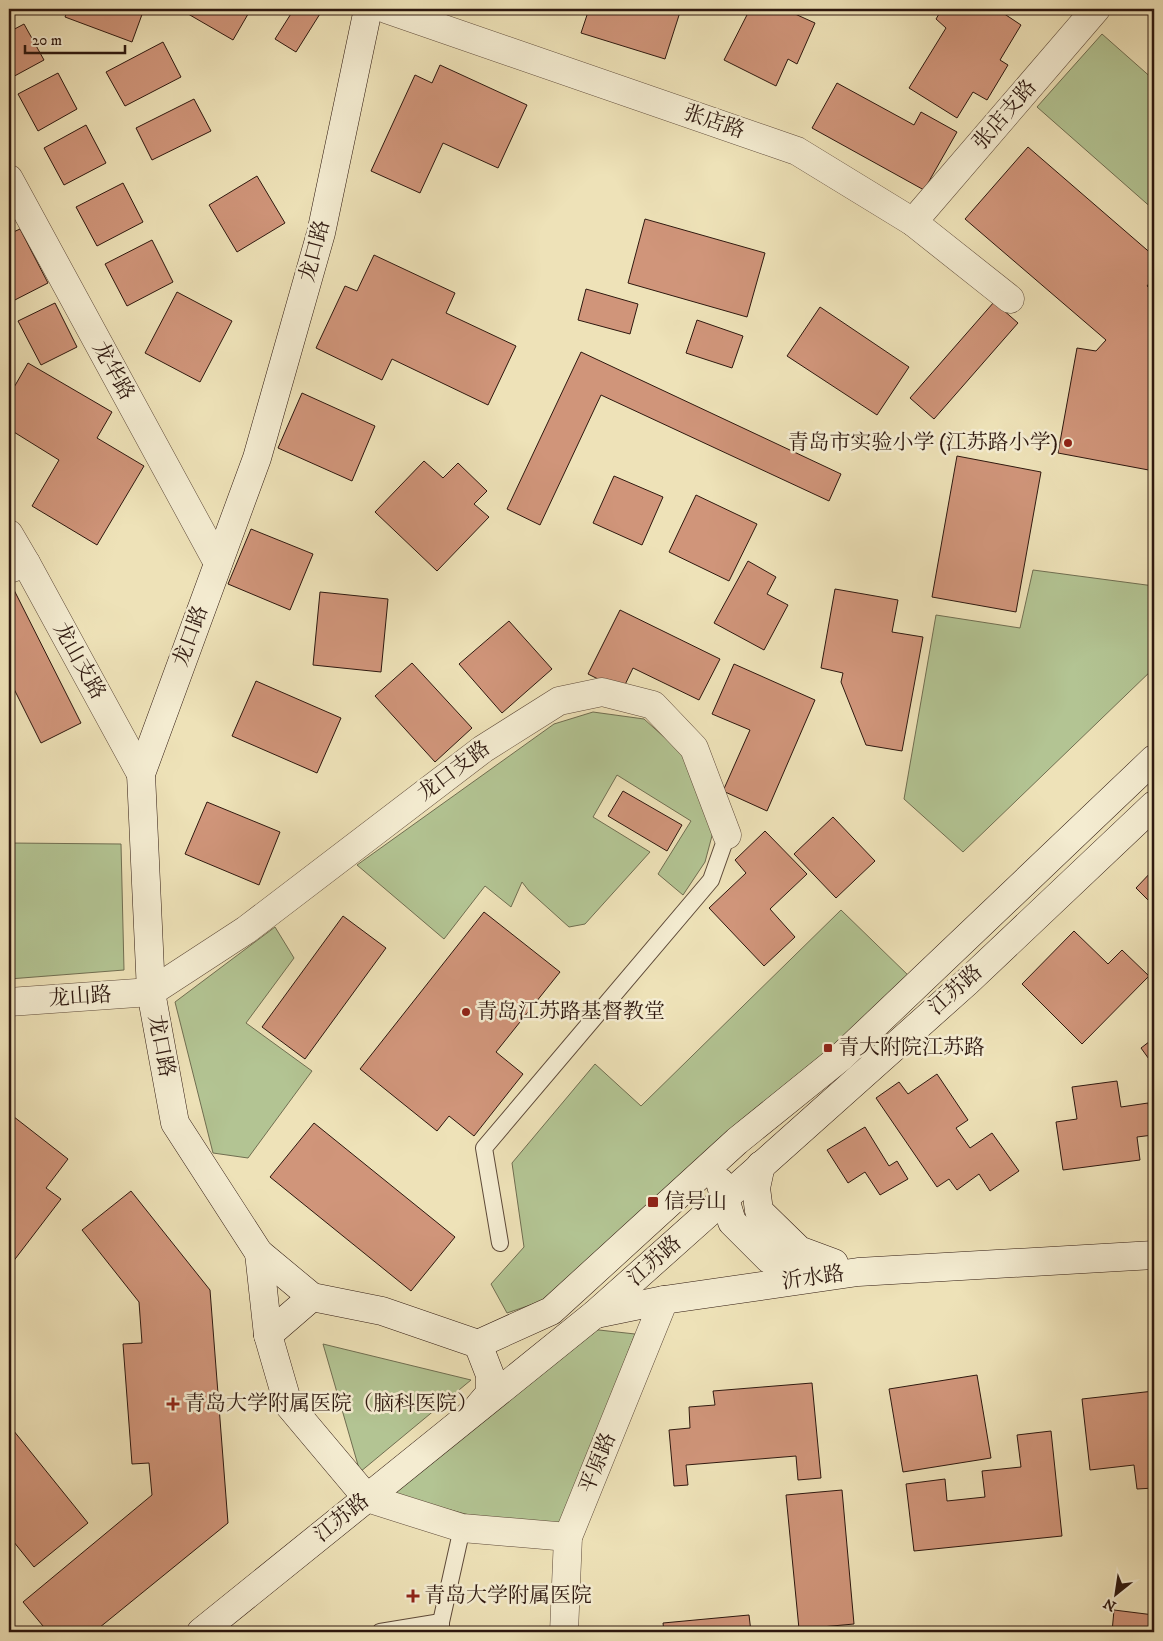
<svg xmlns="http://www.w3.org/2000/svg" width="1163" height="1641" font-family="'IM FELL DW Pica','Noto Serif SC',serif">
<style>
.green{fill:#b3c493;stroke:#706e51}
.building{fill:#d0957a;stroke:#2e180f}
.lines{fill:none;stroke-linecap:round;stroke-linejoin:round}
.lane-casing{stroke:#5e4a39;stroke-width:18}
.street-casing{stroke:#5e4a39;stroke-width:29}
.secondary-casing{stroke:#2e180f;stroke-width:29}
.lane{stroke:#f4ecd1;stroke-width:16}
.street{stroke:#f4ecd1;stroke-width:28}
.secondary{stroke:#f4ecd1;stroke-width:28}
.poi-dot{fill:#8f2418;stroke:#f4ecd1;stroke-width:2}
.labels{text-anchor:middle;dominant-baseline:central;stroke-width:5;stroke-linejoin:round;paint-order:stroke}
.street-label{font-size:21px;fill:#2e180f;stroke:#f4ecd1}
.poi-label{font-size:21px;fill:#2e180f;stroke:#f4ecd1;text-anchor:start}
</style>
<rect width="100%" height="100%" fill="#eee2b8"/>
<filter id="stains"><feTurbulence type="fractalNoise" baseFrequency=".004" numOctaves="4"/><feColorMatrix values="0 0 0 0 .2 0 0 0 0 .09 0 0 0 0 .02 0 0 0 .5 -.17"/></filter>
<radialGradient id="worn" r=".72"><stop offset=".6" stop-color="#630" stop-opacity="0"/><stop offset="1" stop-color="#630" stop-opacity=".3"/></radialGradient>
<!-- green -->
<g class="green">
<polygon points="1102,34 1154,80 1154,210 1037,107"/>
<polygon points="1033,570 1154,586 1154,668 963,852 904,799 936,615 1020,628"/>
<polygon points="593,712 644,719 684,755 713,832 705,862 683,895 658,874 691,821 617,775 593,817 650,852 585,924 569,927 529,891 522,882 511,907 485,886 444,939 357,865 554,724"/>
<polygon points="9,843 121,844 124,970 9,979"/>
<polygon points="841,910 910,977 577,1289 507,1313 491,1284 524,1247 512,1163 595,1064 641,1106"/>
<polygon points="275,927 294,958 246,1023 312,1071 248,1158 213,1153 175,1002"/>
<polygon points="590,1329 635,1334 562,1524 469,1515 391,1494"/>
<polygon points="323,1344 471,1380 360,1472"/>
</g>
<!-- building -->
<g class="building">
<polygon points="68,9 144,9 132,42 65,17"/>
<polygon points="184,9 251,9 233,40 183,11"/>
<polygon points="294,9 323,9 296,52 275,39"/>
<polygon points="589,9 681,9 665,59 581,33"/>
<polygon points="750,9 784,9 815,23 797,64 788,59 776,86 724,60"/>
<polygon points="942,9 997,9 1021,25 1000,60 1008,65 987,100 973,92 957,118 909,88 946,28 936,19"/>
<polygon points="24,24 44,60 9,79 9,32"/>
<polygon points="163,42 181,77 125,106 106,72"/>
<polygon points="440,65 527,105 498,168 443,143 420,193 371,171 415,75 432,83"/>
<polygon points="58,73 77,109 38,131 18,94"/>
<polygon points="837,83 914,125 921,112 957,132 924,190 812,128"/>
<polygon points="194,99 211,131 152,160 136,128"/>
<polygon points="86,125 106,163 64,185 44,148"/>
<polygon points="1028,147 1154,256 1154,277 1147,286 1154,292 1154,358 1149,364 1154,366 1154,471 1058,453 1077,348 1096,351 1106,340 965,219"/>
<polygon points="257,176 285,223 237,252 209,205"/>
<polygon points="123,183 143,222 97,246 76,207"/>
<polygon points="645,219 765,253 747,317 628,283"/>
<polygon points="20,229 48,283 9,303 9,234"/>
<polygon points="152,240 173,282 127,306 105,264"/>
<polygon points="374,255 455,293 446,313 516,346 488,405 392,359 382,380 316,348 345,286 357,291"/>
<polygon points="586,289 638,304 630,334 578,320"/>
<polygon points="177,292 232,321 200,382 145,353"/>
<polygon points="994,302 1018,323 934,419 910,398"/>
<polygon points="55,303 77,347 41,365 18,321"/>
<polygon points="820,307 909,367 877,415 787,356"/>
<polygon points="697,320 743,336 732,368 686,353"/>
<polygon points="581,352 841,474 829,501 601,395 540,525 507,509"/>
<polygon points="28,363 112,412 97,438 144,466 97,545 32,506 59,460 9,429 9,396"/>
<polygon points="302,393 375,426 352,481 278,448"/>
<polygon points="957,456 1041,472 1016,612 932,597"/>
<polygon points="424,461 443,478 458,463 487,491 474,504 489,517 437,571 375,512"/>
<polygon points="614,476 663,497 642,545 593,523"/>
<polygon points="696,495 757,524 729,581 669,552"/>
<polygon points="251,529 313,554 290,610 228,584"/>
<polygon points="748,561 776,577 767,594 788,605 764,650 714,623"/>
<polygon points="9,580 81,723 41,743 9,679"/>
<polygon points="835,589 898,600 892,632 923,637 902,751 866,745 841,682 843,673 821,668"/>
<polygon points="320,592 388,599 381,672 313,665"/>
<polygon points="620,610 720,659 699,700 633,668 622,691 588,674"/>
<polygon points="509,621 552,669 502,713 459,664"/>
<polygon points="412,663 472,728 435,762 375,696"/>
<polygon points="734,664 815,700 767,811 723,791 750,730 712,714"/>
<polygon points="256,681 341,718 317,773 232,736"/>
<polygon points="623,791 682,825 667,851 608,816"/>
<polygon points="207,802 280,832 259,885 185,854"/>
<polygon points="833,817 875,861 836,898 794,854"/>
<polygon points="765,831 807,874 770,909 795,937 764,966 709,908 746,873 735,860"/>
<polygon points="1154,869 1154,906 1136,888"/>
<polygon points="484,912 560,972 496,1052 523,1074 474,1136 449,1116 437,1131 360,1069"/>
<polygon points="343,916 386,948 305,1059 262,1027"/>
<polygon points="1074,931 1108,964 1122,950 1149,976 1082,1044 1022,984"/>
<polygon points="1154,1038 1154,1066 1141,1048"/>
<polygon points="937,1074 968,1120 956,1128 970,1148 992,1133 1019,1171 990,1191 979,1174 957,1190 949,1179 937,1187 876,1098 899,1082 908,1094"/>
<polygon points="1117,1081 1121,1107 1148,1103 1153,1135 1137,1137 1140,1160 1063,1170 1056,1122 1077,1119 1072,1087"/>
<polygon points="9,1113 68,1159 46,1188 61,1199 9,1267"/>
<polygon points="314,1123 455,1237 411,1291 270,1177"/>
<polygon points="865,1127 889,1166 897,1161 908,1179 880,1195 865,1172 848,1183 827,1150"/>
<polygon points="131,1191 210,1290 228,1523 94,1632 48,1632 23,1602 152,1495 149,1463 132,1464 123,1344 142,1343 139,1302 82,1230"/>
<polygon points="977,1375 991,1458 903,1472 889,1389"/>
<polygon points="812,1383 821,1478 798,1480 796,1456 686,1465 688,1485 674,1486 669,1430 690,1428 689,1407 715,1405 713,1391"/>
<polygon points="1154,1391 1154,1488 1137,1489 1134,1465 1090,1470 1082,1399"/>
<polygon points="9,1425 88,1523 34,1567 9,1536"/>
<polygon points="1051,1431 1062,1536 914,1551 906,1484 945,1479 947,1501 985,1497 982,1471 1021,1467 1017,1435"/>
<polygon points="842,1490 854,1624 799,1629 786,1495"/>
<polygon points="1114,1610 1154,1615 1154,1632 1112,1632"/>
<polygon points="749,1615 751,1632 664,1632 663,1623"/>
</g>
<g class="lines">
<defs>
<g id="lane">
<polyline points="500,1243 484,1148 711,880 727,835"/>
<polyline points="380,1632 441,1622"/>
<polyline points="441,1632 441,1622 462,1528"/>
</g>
<g id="street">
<polyline points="386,9 797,151 913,222 1010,299"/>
<polyline points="9,179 218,563"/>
<polyline points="913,222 1096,9"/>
<polyline points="9,534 26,563"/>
<polyline points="9,569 26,563 141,774"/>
<polyline points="9,1002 151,992 246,930 483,749 559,701 602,692 653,705 694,748 727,835"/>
<polyline points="367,1498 462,1528 568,1537"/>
<polyline points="564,1632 568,1537 664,1300"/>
</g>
<g id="secondary">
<polyline points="368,9 321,233 257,458 141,774 151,992 175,1123 259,1253 312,1297 382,1311 478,1344"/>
<polyline points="761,1165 756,1188 759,1211 799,1250 834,1263"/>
<polyline points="720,1182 732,1222 769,1259 796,1270 817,1271"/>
<polyline points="259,1253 268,1335"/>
<polyline points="312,1297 268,1335 288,1404 367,1498"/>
<polyline points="596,1314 664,1300 858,1272 1154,1255"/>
<polyline points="478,1344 551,1311 737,1141 841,1057 1154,759"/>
<polyline points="478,1344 490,1375 490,1393 479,1406"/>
<polyline points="201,1632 595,1314 967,982 1154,805"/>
</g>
</defs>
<!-- lane casing -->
<use href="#lane" class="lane-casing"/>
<!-- street casing -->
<use href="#street" class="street-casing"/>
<!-- secondary casing -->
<use href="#secondary" class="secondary-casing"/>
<!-- lane -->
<use href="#lane" class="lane"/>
<!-- street -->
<use href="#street" class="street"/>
<!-- secondary -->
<use href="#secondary" class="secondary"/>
</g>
<!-- markers -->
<g class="poi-dot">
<circle cx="1068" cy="443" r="5"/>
<circle cx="466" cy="1012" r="5"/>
<rect x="823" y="1043" width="10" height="10" rx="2.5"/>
<rect x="647" y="1196" width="12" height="12" rx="2.5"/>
<path d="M170.5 1396.5h5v5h5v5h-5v5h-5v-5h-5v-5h5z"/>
<path d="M410.5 1588.5h5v5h5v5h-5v5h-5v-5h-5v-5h5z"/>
</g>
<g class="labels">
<!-- street labels -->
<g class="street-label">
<text transform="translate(1005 115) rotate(-49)">张店支路</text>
<text transform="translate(714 122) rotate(19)">张店路</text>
<text transform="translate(315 251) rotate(-75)">龙口路</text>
<text transform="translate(113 371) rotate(61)">龙华路</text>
<text transform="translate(191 636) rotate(-70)">龙口路</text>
<text transform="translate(79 661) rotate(61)">龙山支路</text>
<text transform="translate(454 771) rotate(-37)">龙口支路</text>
<text transform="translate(956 990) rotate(-42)">江苏路</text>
<text transform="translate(80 997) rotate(-4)">龙山路</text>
<text transform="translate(161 1046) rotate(79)">龙口路</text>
<text transform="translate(655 1261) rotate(-42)">江苏路</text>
<text transform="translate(813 1278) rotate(-8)">沂水路</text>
<text transform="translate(598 1463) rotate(-68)">平原路</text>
<text transform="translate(342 1518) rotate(-39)">江苏路</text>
</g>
<!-- poi labels -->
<g class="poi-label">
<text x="1058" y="443" text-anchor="end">青岛市实验小学 (江苏路小学)</text>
<text x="476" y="1012">青岛江苏路基督教堂</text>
<text x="838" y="1048">青大附院江苏路</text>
<text x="664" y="1202">信号山</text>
<text x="184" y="1404">青岛大学附属医院（脑科医院）</text>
<text x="424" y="1596">青岛大学附属医院</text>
</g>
</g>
<!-- margin -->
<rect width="1163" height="1641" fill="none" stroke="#eee2b8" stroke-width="30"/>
<rect x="10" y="10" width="1143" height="1621" fill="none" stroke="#2e180f" stroke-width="2.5"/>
<rect x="15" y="15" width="1133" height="1611" fill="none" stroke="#2e180f"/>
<!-- north arrow -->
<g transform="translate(1116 1594) rotate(210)" stroke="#f4ecd1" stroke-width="4" paint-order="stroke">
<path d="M0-4L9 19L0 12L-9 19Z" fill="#2e180f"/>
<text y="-8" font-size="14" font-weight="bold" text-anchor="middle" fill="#2e180f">N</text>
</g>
<!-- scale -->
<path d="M25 45v8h100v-8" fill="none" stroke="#2e180f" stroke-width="2.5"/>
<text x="32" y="45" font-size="15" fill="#2e180f" stroke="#f4ecd1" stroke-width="4" paint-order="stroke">20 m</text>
<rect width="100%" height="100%" filter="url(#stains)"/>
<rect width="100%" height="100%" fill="url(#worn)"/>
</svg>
